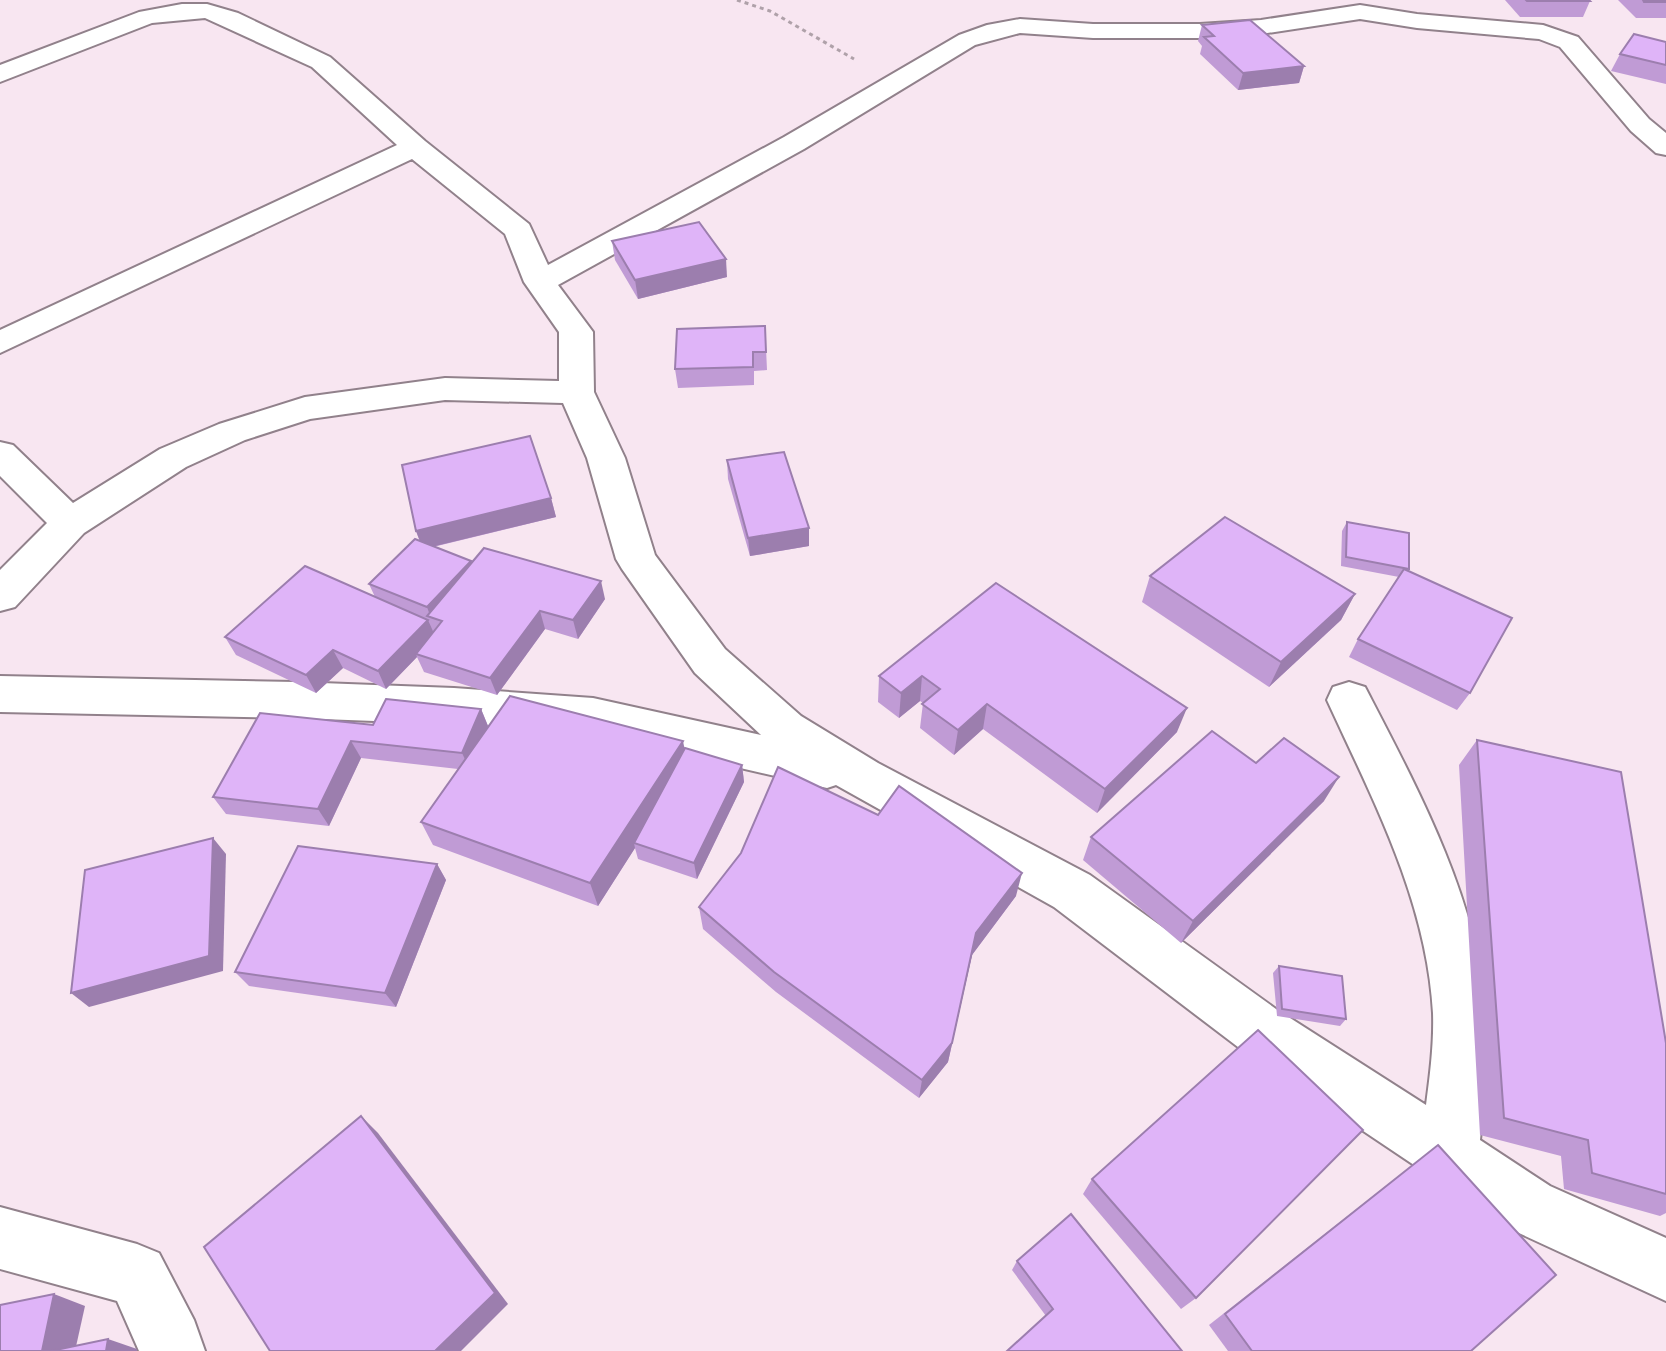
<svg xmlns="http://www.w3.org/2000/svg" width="1666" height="1351" font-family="'Fira Sans Condensed',sans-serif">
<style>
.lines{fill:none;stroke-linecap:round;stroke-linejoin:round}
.minor-casing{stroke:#91818b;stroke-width:4}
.path{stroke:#afa1a9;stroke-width:3;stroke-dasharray:4 4;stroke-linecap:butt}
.minor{fill:#fff;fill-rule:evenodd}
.wall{fill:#c09bd5}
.shaded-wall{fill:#9c7eae}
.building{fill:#dfb4f8;stroke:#9c7eae;stroke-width:2}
</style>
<rect width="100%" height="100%" fill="#f8e6f1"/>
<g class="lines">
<defs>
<g id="minor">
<path d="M182,4H207L238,13L330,57L425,141L529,224L548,265L784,137L959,35L987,25L1020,19L1093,24H1200L1261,20L1360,5L1417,14L1543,25L1578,37L1649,119L1666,133V155L1656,153L1631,131L1560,47L1539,39L1417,28L1360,19L1261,34L1200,38H1093L1020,33L975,45L804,149L558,285L593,332L594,392L625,458L655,555L725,649L801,716L878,763L1090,875L1276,1009L1426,1105C1430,1075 1434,1044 1433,1013C1427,901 1373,800 1327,700L1333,687L1349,682L1365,687C1418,789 1476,896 1487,1012C1491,1054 1484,1098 1480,1140L1550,1186L1666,1238V1301L1508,1228L1238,1047L1054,907L836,785L827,788L593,734L454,724L295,718L0,712V676L295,682L454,688L593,698L761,735L695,673L622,569L616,559L587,458L563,403L445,400L310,419L245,440L186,467L84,533L15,607L0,611V570L47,523L0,476V442L13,445L73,503L160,449L219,424L305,397L445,378L559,381V332L524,282L505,234L412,159L0,353V330L397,145L312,67L205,18L152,23L0,82V65L139,12Z"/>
<polygon points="0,1207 137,1244 159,1253 194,1320 205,1351 139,1351 117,1301 0,1269"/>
</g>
</defs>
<!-- minor casing -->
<use href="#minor" class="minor-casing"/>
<!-- path -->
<polyline class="path" points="737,0 770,11 854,59"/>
<!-- minor -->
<use href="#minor" class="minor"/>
</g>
<!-- wall -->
<g class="wall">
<polygon points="1505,0 1589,0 1590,1 1583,17 1520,17"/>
<polygon points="1618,0 1666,0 1666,18 1636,18"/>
<polygon points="1202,25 1304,66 1299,83 1238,90 1200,54 1202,46 1198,41"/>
<polygon points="1666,42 1666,84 1611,71 1620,54"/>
<polygon points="612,241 727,277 638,299 615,260"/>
<polygon points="765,326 767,370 754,371 754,385 678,388 675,369"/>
<polygon points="727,460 809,528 809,546 750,556 728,479"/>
<polygon points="551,498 556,517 433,547 471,561 605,599 578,639 545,629 497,695 424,672 417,657 386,689 343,668 316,693 236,655 225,637 375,597 369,584 420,542 416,531"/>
<polygon points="1347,522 1409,569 1408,571 1470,693 1457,710 1349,657 1358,639 1399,577 1341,566 1342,531"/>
<polygon points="1150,576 1355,594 1341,620 1269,687 1142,602"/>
<polygon points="996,583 1177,732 1097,813 983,729 954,755 920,728 923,703 920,701 899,718 878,702 879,676"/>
<polygon points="481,709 488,726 685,748 742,765 744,782 697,879 638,859 635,848 598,906 433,845 421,822 458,769 361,758 329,826 226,814 213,797 373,725"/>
<polygon points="1477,740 1666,1043 1666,1213 1660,1216 1564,1189 1561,1156 1480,1135 1459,765"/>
<polygon points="1256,763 1324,801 1181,943 1083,860 1091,837"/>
<polygon points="437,864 446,880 396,1007 249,986 235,972"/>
<polygon points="1016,896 972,955 948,1062 919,1098 776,992 703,929 699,907"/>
<polygon points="1279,966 1346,1019 1340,1026 1277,1016 1273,973"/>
<polygon points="1438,1145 1471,1351 1228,1351 1209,1325"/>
<polygon points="1092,1179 1196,1298 1181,1309 1083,1194"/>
<polygon points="1017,1261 1182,1351 1046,1316 1012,1270"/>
</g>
<!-- shaded-wall -->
<g class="shaded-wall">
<polygon points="1304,66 1299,83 1238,90 1243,73"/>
<polygon points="726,259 727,277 638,299 635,280"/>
<polygon points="551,498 556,517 423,549 416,531"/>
<polygon points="809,528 809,546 750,556 748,538"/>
<polygon points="471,561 478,580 431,618 427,607"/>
<polygon points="601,581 605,599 578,639 573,620"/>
<polygon points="1355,594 1341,620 1269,687 1281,662"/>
<polygon points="540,611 545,629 497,695 490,678"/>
<polygon points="428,620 436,638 416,654 417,657 386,689 378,671"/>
<polygon points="333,650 343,668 316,693 306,675"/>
<polygon points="922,676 920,701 899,718 901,693"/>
<polygon points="987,704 983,729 954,755 958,730"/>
<polygon points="1187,708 1177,732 1097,813 1105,789"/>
<polygon points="481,709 488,726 470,770 462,753"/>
<polygon points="351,741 361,758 329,826 318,809"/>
<polygon points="683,741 688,766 634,843 635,848 598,906 590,883"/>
<polygon points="742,765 744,782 697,879 694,863"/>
<polygon points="1339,777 1324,801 1181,943 1193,921"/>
<polygon points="213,838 226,854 223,971 89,1007 71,993"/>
<polygon points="437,864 446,880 396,1007 385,993"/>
<polygon points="1022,873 1016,896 972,955 948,1062 919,1098 922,1080 976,933"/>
<polygon points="361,1116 378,1133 508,1304 461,1351 435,1351"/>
<polygon points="54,1294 85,1306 75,1351 42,1351"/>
<polygon points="108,1339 137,1349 137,1351 106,1351"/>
</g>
<!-- building -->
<g class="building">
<polygon points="1526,0 1589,0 1590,1 1527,1"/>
<polygon points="1643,0 1666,0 1666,2 1644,2"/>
<polygon points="1250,20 1304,66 1243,73 1204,37 1214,36 1202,25"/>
<polygon points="1634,34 1666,42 1666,65 1620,54"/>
<polygon points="699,222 726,259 635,280 612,241"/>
<polygon points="765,326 766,352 753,352 753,367 675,369 677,329"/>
<polygon points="530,436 551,498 416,531 402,465"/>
<polygon points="784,452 809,528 748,538 727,460"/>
<polygon points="1225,517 1355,594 1281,662 1150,576"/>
<polygon points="1347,522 1409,533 1409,569 1346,557"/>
<polygon points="415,539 471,561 427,607 369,584"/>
<polygon points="484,548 601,581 573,620 540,611 490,678 416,654 442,621 427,616"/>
<polygon points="305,566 428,620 378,671 333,650 306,675 225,637"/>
<polygon points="1404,569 1512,618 1470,693 1358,639"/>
<polygon points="996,583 1187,708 1105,789 987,704 958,730 922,704 940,689 922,676 901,693 879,676"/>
<polygon points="510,696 683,741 590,883 421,822"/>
<polygon points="386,699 481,709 462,753 351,741 318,809 213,797 260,713 373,725"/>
<polygon points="1212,731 1256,763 1284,738 1339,777 1193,921 1091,837"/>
<polygon points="1477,740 1621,772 1666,1043 1666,1194 1592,1173 1588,1140 1504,1118"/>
<polygon points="685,748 742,765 694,863 634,843"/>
<polygon points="778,767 878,815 899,786 1022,873 976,933 952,1043 922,1080 774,972 699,907 741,853"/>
<polygon points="213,838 209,956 71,993 85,870"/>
<polygon points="298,846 437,864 385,993 235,972"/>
<polygon points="1279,966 1342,976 1346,1019 1282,1009"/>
<polygon points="1258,1030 1363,1130 1196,1298 1092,1179"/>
<polygon points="361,1116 495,1293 435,1351 270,1351 204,1247"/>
<polygon points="1438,1145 1556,1275 1471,1351 1252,1351 1225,1314"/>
<polygon points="1071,1214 1182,1351 1007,1351 1053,1309 1017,1261"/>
<polygon points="54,1294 42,1351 0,1351 0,1305"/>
<polygon points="108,1339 106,1351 51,1351"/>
</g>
</svg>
